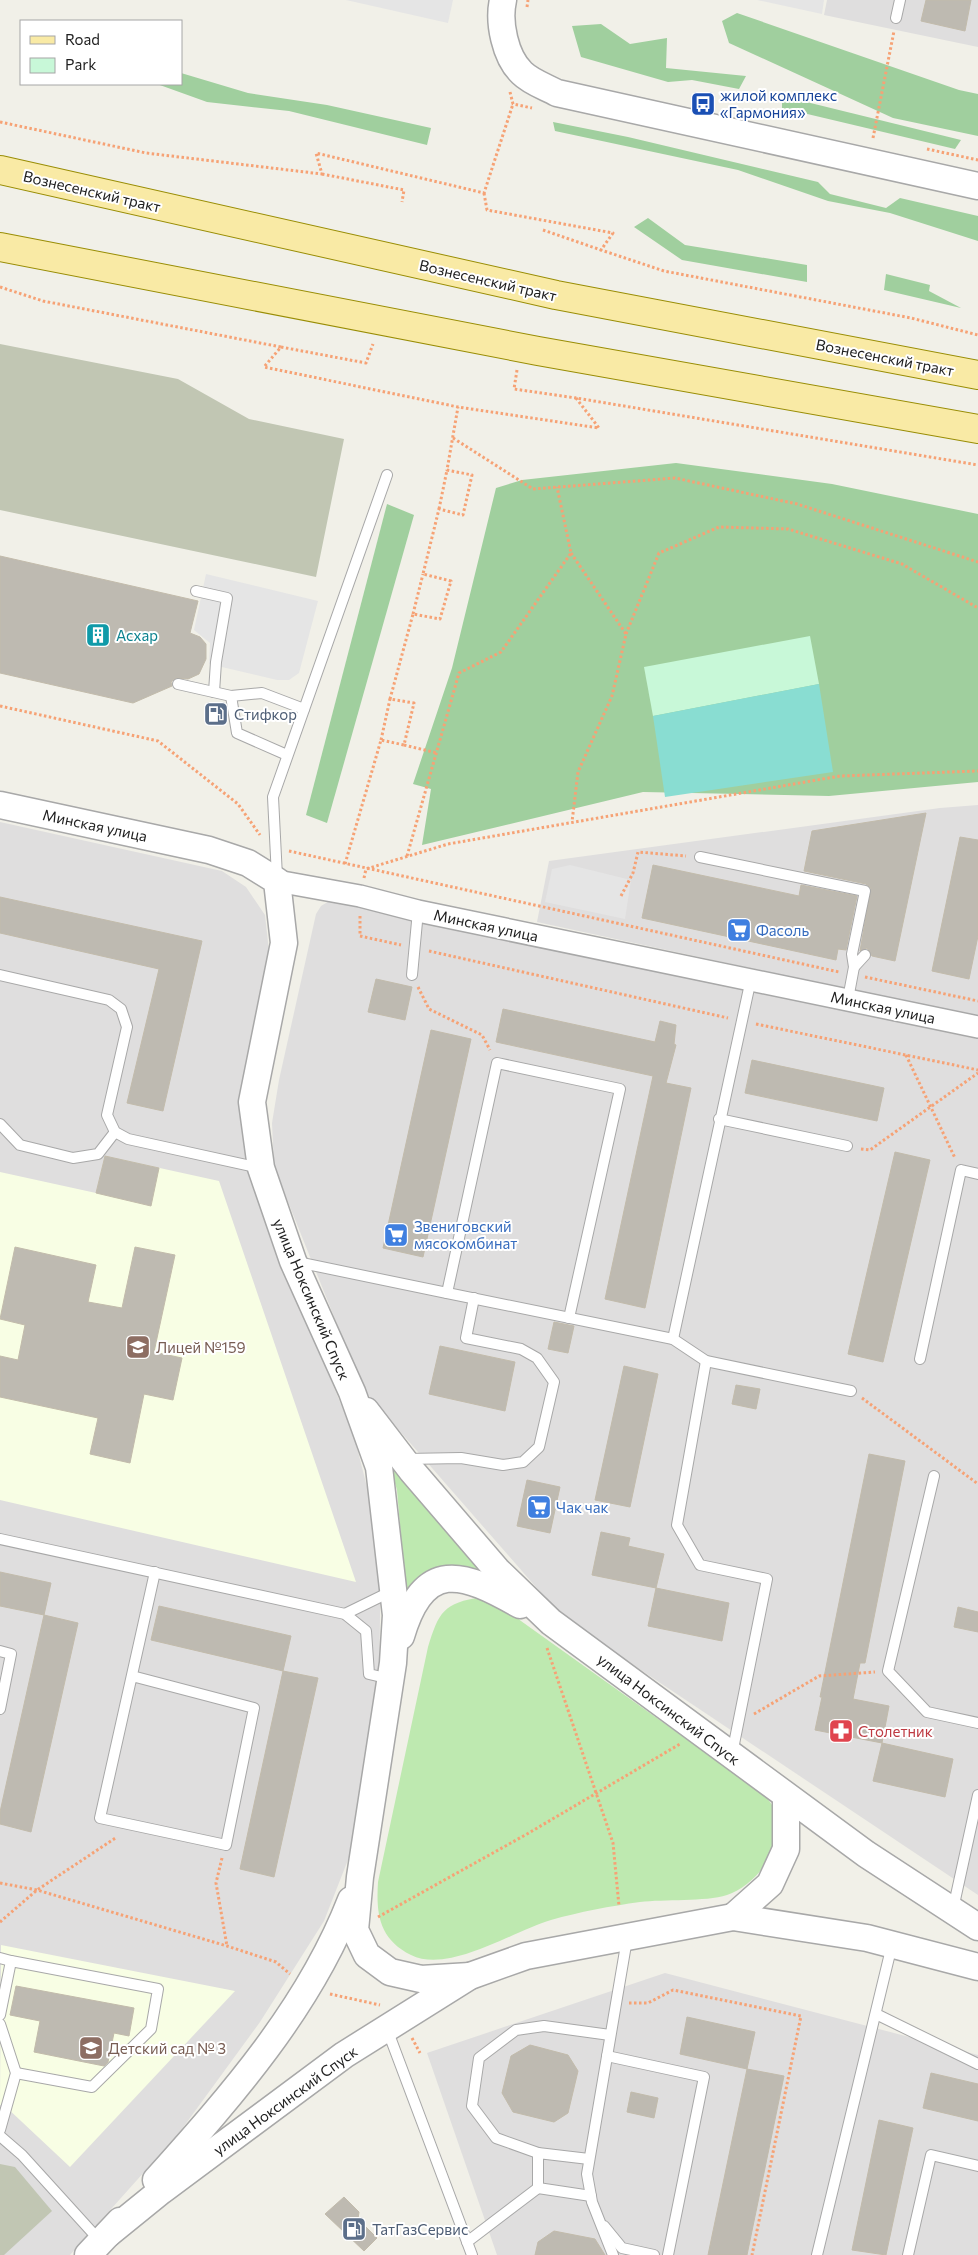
<svg xmlns="http://www.w3.org/2000/svg" width="978" height="2255" font-family="Commissioner,sans-serif">
<style>
.residential{fill:#dfdede}
.education{fill:#f8fee4}
.construction{fill:#c1c6b3}
.grass{fill:#bee9b0}
.forest{fill:#a0cf9e}
.park{fill:#c8f8d8}
.pitch{fill:#89ddd2}
.parking{fill:#e5e5e5}
.building{fill:#bebab1;stroke:#c2bbab}
.lines{fill:none;stroke-linecap:round;stroke-linejoin:round}
.service-casing{stroke:#a8a8a8;stroke-width:12}
.minor-casing{stroke:#a8a8a8;stroke-width:24}
.tertiary-casing{stroke:#a8a8a8;stroke-width:29}
.primary-casing{stroke:#998d05;stroke-width:30}
.path{stroke:#f6a275;stroke-width:3;stroke-dasharray:2.5 2.5;stroke-linecap:butt}
.service{stroke:#fff;stroke-width:10}
.minor{stroke:#fff;stroke-width:21}
.tertiary{stroke:#fff;stroke-width:26}
.primary{stroke:#f9eaa5;stroke-width:28}
.labels{text-anchor:middle;dominant-baseline:central;stroke-width:4;stroke-linejoin:round;paint-order:stroke}
.transit-label{font-size:15px;fill:#164399;stroke:#fff;text-anchor:start}
.street-label{font-size:15px;fill:#212121;stroke:#fff}
.culture-label{font-size:15px;fill:#0d838f;stroke:#fff;text-anchor:start}
.service-label{font-size:15px;fill:#4e5e75;stroke:#fff;text-anchor:start}
.shop-label{font-size:15px;fill:#366cbe;stroke:#fff;text-anchor:start}
.education-label{font-size:15px;fill:#785e54;stroke:#fff;text-anchor:start}
.health-label{font-size:15px;fill:#be3a42;stroke:#fff;text-anchor:start}
</style>
<rect width="100%" height="100%" fill="#f1f0e8"/>
<!-- residential -->
<g class="residential">
<polygon points="827,0 978,0 978,47 824,15"/>
<polygon points="978,805 978,1017 537,922 549,861 940,808"/>
<polygon points="0,822 222,871 246,887 265,915 269,951 241,1091 245,1152 260,1208 354,1436 381,1542 379,1690 355,1842 324,1921 260,2022 179,2133 70,2255 0,2255"/>
<polygon points="331,900 978,1039 978,1895 563,1618 363,1389 274,1167 272,1123 279,1080 316,914 321,906"/>
<polygon points="665,1973 978,2055 978,2255 497,2255 427,2053"/>
</g>
<!-- education -->
<g class="education">
<polygon points="105,1156 219,1181 356,1582 0,1500 0,1172 96,1193"/>
<polygon points="1,1945 235,1991 70,2167 5,2106 0,2105"/>
</g>
<!-- construction -->
<g class="construction">
<polygon points="0,344 178,379 249,419 344,439 316,577 0,510"/>
<polygon points="0,2164 15,2167 52,2211 4,2255 0,2255"/>
</g>
<!-- grass -->
<g class="grass">
<polygon points="388,1459 499,1583 434,1571 423,1575 406,1598 397,1490"/>
<path d="M482,1597L498,1602L521,1621L766,1796C769,1801 774,1807 776,1812C787,1845 757,1885 727,1895C705,1902 664,1899 640,1902C611,1906 579,1912 551,1920C513,1931 449,1974 411,1955C379,1939 376,1914 378,1882L428,1647C439,1612 443,1603 482,1597Z"/>
</g>
<!-- forest -->
<g class="forest">
<polygon points="737,13 959,90 978,94 978,136 893,118 729,43 722,21"/>
<polygon points="601,24 630,44 667,38 666,68 746,76 739,89 692,80 668,82 581,57 572,26"/>
<polygon points="181,73 248,93 327,105 431,128 427,145 289,111 207,102 157,84 181,84"/>
<polygon points="782,96 961,140 955,149 782,108"/>
<polygon points="553,122 628,137 818,182 830,194 886,208 900,198 978,216 978,241 890,213 828,201 738,170 555,131"/>
<polygon points="648,218 685,245 807,265 807,282 682,260 634,227"/>
<polygon points="886,274 930,285 929,291 961,308 884,290"/>
<polygon points="676,463 832,484 978,514 978,782 829,796 643,792 422,845 431,789 413,784 452,668 496,488 522,480"/>
<polygon points="387,504 414,515 327,823 306,815"/>
</g>
<!-- park -->
<polygon class="park" points="810,636 819,684 653,716 644,667"/>
<!-- pitch -->
<polygon class="pitch" points="819,684 833,772 665,797 653,716"/>
<!-- parking -->
<g class="parking">
<polygon points="346,0 453,0 448,23"/>
<polygon points="757,0 824,0 822,14"/>
<polygon points="206,574 318,601 299,673 289,680 277,680 209,664 210,643 194,630"/>
<polygon points="570,865 631,880 625,919 545,902 552,869"/>
</g>
<!-- building -->
<g class="building">
<polygon points="926,0 971,0 965,31 921,21"/>
<polygon points="0,556 198,601 190,633 200,637 206,644 206,659 199,674 188,679 176,678 171,682 172,686 133,703 0,673"/>
<polygon points="926,813 895,961 872,956 867,948 860,951 871,888 866,884 804,871 812,831"/>
<polygon points="960,837 978,840 978,936 969,979 932,971"/>
<polygon points="653,865 799,896 801,885 857,896 846,950 838,949 836,960 642,918"/>
<polygon points="0,897 202,941 163,1111 127,1103 159,969 0,933"/>
<polygon points="376,979 412,987 405,1020 368,1012"/>
<polygon points="503,1009 655,1042 660,1021 676,1025 674,1044 676,1045 666,1083 691,1088 645,1308 605,1299 653,1076 496,1042"/>
<polygon points="431,1030 471,1039 423,1257 383,1248"/>
<polygon points="752,1060 884,1088 877,1121 745,1093"/>
<polygon points="895,1152 930,1160 883,1362 848,1354"/>
<polygon points="105,1156 159,1168 151,1206 96,1193"/>
<polygon points="15,1247 96,1265 88,1302 122,1308 135,1247 175,1255 154,1352 182,1358 173,1400 144,1394 130,1463 90,1454 98,1418 0,1397 0,1356 18,1360 25,1325 0,1319"/>
<polygon points="554,1322 574,1326 568,1353 548,1349"/>
<polygon points="440,1346 515,1362 505,1411 429,1394"/>
<polygon points="624,1366 658,1374 630,1507 595,1500"/>
<polygon points="736,1385 760,1389 756,1409 732,1404"/>
<polygon points="869,1454 905,1461 865,1663 860,1663 853,1699 889,1706 882,1743 815,1730 822,1697 820,1697"/>
<polygon points="527,1480 560,1487 550,1533 517,1526"/>
<polygon points="601,1532 630,1538 628,1546 664,1554 656,1588 729,1603 722,1641 648,1626 656,1588 592,1575"/>
<polygon points="0,1572 51,1583 44,1615 0,1606"/>
<polygon points="159,1606 291,1636 283,1671 151,1640"/>
<polygon points="958,1607 978,1612 978,1632 954,1627"/>
<polygon points="44,1615 78,1623 31,1832 0,1824 0,1812"/>
<polygon points="283,1671 318,1678 274,1877 240,1869"/>
<polygon points="882,1743 953,1759 945,1797 873,1781"/>
<polygon points="16,1986 134,2008 129,2036 114,2033 108,2062 104,2066 34,2052 40,2021 10,2015"/>
<polygon points="687,2017 755,2032 747,2069 680,2054"/>
<polygon points="530,2045 568,2055 578,2071 568,2113 554,2122 513,2112 502,2093 511,2056"/>
<polygon points="747,2069 784,2076 747,2255 708,2255"/>
<polygon points="931,2073 978,2084 978,2121 923,2108"/>
<polygon points="631,2092 658,2098 654,2118 627,2112"/>
<polygon points="879,2120 913,2128 886,2255 852,2250"/>
<polygon points="344,2197 359,2212 358,2219 377,2238 364,2251 325,2214"/>
<polygon points="554,2231 595,2239 605,2255 535,2255 538,2242"/>
</g>
<g class="lines">
<defs>
<g id="service">
<polyline points="896,18 900,0"/>
<polyline points="196,591 227,598 216,662 214,692"/>
<polyline points="178,684 231,696"/>
<polyline points="287,755 237,733 231,696 262,693 304,709"/>
<polyline points="700,857 865,891 852,954 854,967 848,999"/>
<polyline points="277,877 273,797 387,475"/>
<polyline points="854,967 865,955"/>
<polyline points="0,975 109,1000 121,1009 127,1027 107,1115 115,1132 128,1139 260,1168"/>
<polyline points="412,975 418,911"/>
<polyline points="719,1119 847,1146"/>
<polyline points="0,1124 20,1145 73,1158 98,1154 115,1132"/>
<polyline points="297,1262 447,1293 497,1063 620,1089 569,1318"/>
<polyline points="447,1293 673,1339 706,1361 851,1391"/>
<polyline points="673,1339 751,979"/>
<polyline points="920,1359 961,1170 978,1174"/>
<polyline points="706,1361 677,1525 700,1565 767,1579 732,1754"/>
<polyline points="406,1459 461,1458 503,1465 523,1462 539,1447 554,1382 537,1358 521,1349 466,1338 474,1298"/>
<polyline points="934,1476 888,1671 927,1712 978,1723"/>
<polyline points="0,1539 345,1614 366,1631 369,1674 390,1679"/>
<polyline points="345,1614 392,1591"/>
<polyline points="0,1651 11,1654 0,1709"/>
<polyline points="132,1676 254,1708 226,1845 100,1818 155,1572"/>
<polyline points="953,1909 978,1795"/>
<polyline points="0,1958 11,1961"/>
<polyline points="876,2014 978,2064"/>
<polyline points="0,2015 11,1961 158,1989 151,2029 92,2087 16,2073"/>
<polyline points="0,2024 16,2073 0,2130"/>
<polyline points="387,2029 472,2255"/>
<polyline points="607,2056 704,2077 668,2255"/>
<polyline points="0,2136 22,2155 101,2242"/>
<polyline points="538,2153 496,2138 472,2106 479,2058 516,2030 544,2026 610,2035"/>
<polyline points="538,2188 591,2196"/>
<polyline points="604,2226 622,2248 654,2255"/>
<polyline points="467,2242 538,2188 538,2153 589,2159"/>
<polyline points="613,2255 592,2202 587,2174 627,1939"/>
<polyline points="817,2255 892,1945"/>
<polyline points="908,2255 931,2155 978,2166"/>
</g>
<polyline id="minor" points="277,881 360,896 418,911 978,1027"/>
<g id="tertiary">
<path d="M503,0C498,22 505,57 522,73C531,82 546,87 557,93L978,186"/>
<polyline points="0,805 209,850 248,863 277,881 284,943 252,1102 261,1168 293,1261 352,1392 379,1467 396,1615 393,1663 360,1877 355,1930 367,1955 390,1972 421,1979 470,1976"/>
<polyline points="366,1411 412,1471 497,1570 551,1622 866,1854 978,1927"/>
<path d="M401,1636C424,1558 462,1572 520,1605"/>
<polyline points="733,1917 770,1884 786,1849 786,1796"/>
<path d="M156,2180C232,2095 309,2008 351,1900"/>
<polyline points="108,2234 161,2191 344,2055 470,1976 526,1956 733,1917 867,1938 978,1967"/>
<polyline points="88,2255 120,2221"/>
</g>
<g id="primary">
<polyline points="0,170 556,295 978,375"/>
<polyline points="0,247 538,351 978,429"/>
</g>
</defs>
<!-- service casing -->
<use href="#service" class="service-casing"/>
<!-- minor casing -->
<use href="#minor" class="minor-casing"/>
<!-- tertiary casing -->
<use href="#tertiary" class="tertiary-casing"/>
<!-- primary casing -->
<use href="#primary" class="primary-casing"/>
<!-- path -->
<g class="path">
<polyline points="527,7 528,0"/>
<polyline points="510,92 513,104 532,108"/>
<polyline points="0,122 146,153 322,174 316,153 484,193 513,104"/>
<polyline points="873,138 894,31"/>
<polyline points="927,149 978,160"/>
<polyline points="322,174 404,190 402,202"/>
<polyline points="484,193 487,210 613,233 601,250 664,271 911,318 978,335"/>
<polyline points="543,230 601,250"/>
<polyline points="0,287 43,301 281,347 264,367 458,407 599,428 576,398 978,465"/>
<polyline points="281,347 366,363 373,344"/>
<polyline points="517,370 514,389 576,398"/>
<polyline points="453,438 533,489 675,478 797,504 978,562"/>
<polyline points="439,509 447,470"/>
<polyline points="571,553 626,634 612,696 578,772 572,822"/>
<polyline points="413,614 423,574"/>
<polyline points="626,634 659,553 719,527 788,529 902,564 978,608"/>
<polyline points="0,706 158,741 238,804 260,835"/>
<polyline points="381,740 390,699"/>
<polyline points="404,745 437,753"/>
<polyline points="289,851 839,972"/>
<polyline points="407,856 459,673 501,652 571,553 557,487"/>
<polyline points="345,864 381,740 404,745 414,703 390,699 413,614 440,619 451,581 423,574 439,509 463,515 472,475 447,470 458,407"/>
<polyline points="364,878 366,869 448,844 840,776 978,771"/>
<polyline points="621,896 633,873 638,852 686,856"/>
<polyline points="360,916 360,936 401,945"/>
<polyline points="429,951 728,1018"/>
<polyline points="865,977 978,1001"/>
<polyline points="418,987 429,1009 482,1035 490,1050"/>
<polyline points="756,1024 978,1070"/>
<polyline points="906,1055 955,1158"/>
<polyline points="861,1149 870,1150 978,1073"/>
<polyline points="862,1398 978,1484"/>
<polyline points="547,1648 613,1843 619,1906"/>
<polyline points="754,1714 819,1676 875,1672"/>
<polyline points="222,1858 216,1883 227,1946"/>
<polyline points="0,1883 37,1890 227,1946 276,1962 290,1974"/>
<polyline points="378,1917 527,1834 680,1744"/>
<polyline points="0,1922 37,1890 117,1837"/>
<polyline points="330,1994 380,2005"/>
<polyline points="629,2003 648,2003 673,1990 801,2016 752,2255"/>
<polyline points="412,2038 420,2053"/>
</g>
<!-- service -->
<use href="#service" class="service"/>
<!-- minor -->
<use href="#minor" class="minor"/>
<!-- tertiary -->
<use href="#tertiary" class="tertiary"/>
<!-- primary -->
<use href="#primary" class="primary"/>
</g>
<!-- icons -->
<defs>
<symbol id="bus-square" viewBox="-11 -11 22 22"><rect x="-9" y="-9" width="18" height="18" rx="4" fill="#1a4fb4" stroke="#fff"/><path d="M-5-6H5V4H4V6H2V4H-2V6H-4V4H-5ZM-3.5-4V0h7V-4ZM-3.5 1.2v1.5H-2V1.2ZM2 1.2v1.5H3.5V1.2Z" fill="#fff"/></symbol>
<symbol id="building-square" viewBox="-11 -11 22 22"><rect x="-9" y="-9" width="18" height="18" rx="4" fill="#0f9aa8" stroke="#fff"/><path d="M-4-6H4V6H1V3H-1V6H-4ZM-2.5-4.3h1.7v1.8h-1.7ZM.8-4.3h1.7v1.8H.8ZM-2.5-1h1.7V.8h-1.7ZM.8-1h1.7V.8H.8Z" fill="#fff"/></symbol>
<symbol id="fuel-square" viewBox="-11 -11 22 22"><rect x="-9" y="-9" width="18" height="18" rx="4" fill="#5c6f8a" stroke="#fff"/><path d="M-5.5-6h7V0h2V4h1.3V-2.5L3-4.5l.8-.8L6-3V5H2.5V1h-1V6h-7ZM-4.2-4.7v3.2H.2V-4.7Z" fill="#fff"/></symbol>
<symbol id="supermarket-square" viewBox="-11 -11 22 22"><rect x="-9" y="-9" width="18" height="18" rx="4" fill="#3f7fe0" stroke="#fff"/><path d="M-6-5.5h2.5l.6 2H6L4.5 2H-2.5L-4.4-4H-6ZM-1.5 3.2a1.3 1.3 0 1 0 .1 0ZM3 3.2a1.3 1.3 0 1 0 .1 0Z" fill="#fff"/></symbol>
<symbol id="school-square" viewBox="-11 -11 22 22"><rect x="-9" y="-9" width="18" height="18" rx="4" fill="#8d6e63" stroke="#fff"/><path d="M0-5L7-2L0 1L-7-2ZM-4 1L0 2.5L4 1V4Q0 6-4 4Z" fill="#fff"/></symbol>
<symbol id="pharmacy-square" viewBox="-11 -11 22 22"><rect x="-9" y="-9" width="18" height="18" rx="4" fill="#e0444e" stroke="#fff"/><path d="M-2-6h4v4h4v4h-4v4h-4v-4h-4v-4h4Z" fill="#fff"/></symbol>
</defs>
<g fill-rule="evenodd">
<use href="#bus-square" x="689" y="90" width="28" height="28"/>
<use href="#building-square" x="84" y="621" width="28" height="28"/>
<use href="#fuel-square" x="202" y="700" width="28" height="28"/>
<use href="#supermarket-square" x="725" y="916" width="28" height="28"/>
<use href="#supermarket-square" x="382" y="1221" width="28" height="28"/>
<use href="#school-square" x="124" y="1333" width="28" height="28"/>
<use href="#supermarket-square" x="525" y="1493" width="28" height="28"/>
<use href="#pharmacy-square" x="827" y="1717" width="28" height="28"/>
<use href="#school-square" x="77" y="2034" width="28" height="28"/>
<use href="#fuel-square" x="340" y="2215" width="28" height="28"/>
</g>
<g class="labels">
<!-- transit labels -->
<g class="transit-label">
<text x="720" y="95">жилой комплекс<tspan x="720" dy="17">«Гармония»</tspan></text>
</g>
<!-- street labels -->
<g class="street-label">
<text transform="translate(92 191) rotate(13)">Вознесенский тракт</text>
<text transform="translate(488 280) rotate(13)">Вознесенский тракт</text>
<text transform="translate(885 357) rotate(11)">Вознесенский тракт</text>
<text transform="translate(95 825) rotate(12)">Минская улица</text>
<text transform="translate(486 925) rotate(12)">Минская улица</text>
<text transform="translate(883 1007) rotate(12)">Минская улица</text>
<text transform="translate(312 1299) rotate(67)">улица Ноксинский Спуск</text>
<text transform="translate(669 1709) rotate(37)">улица Ноксинский Спуск</text>
<text transform="translate(285 2100) rotate(-36)">улица Ноксинский Спуск</text>
</g>
<!-- culture labels -->
<g class="culture-label">
<text x="116" y="635">Асхар</text>
</g>
<!-- service labels -->
<g class="service-label">
<text x="234" y="714">Стифкор</text>
<text x="372" y="2229">ТатГазСервис</text>
</g>
<!-- shop labels -->
<g class="shop-label">
<text x="756" y="930">Фасоль</text>
<text x="414" y="1226">Звениговский<tspan x="414" dy="17">мясокомбинат</tspan></text>
<text x="556" y="1507">Чак чак</text>
</g>
<!-- education labels -->
<g class="education-label">
<text x="156" y="1347">Лицей №159</text>
<text x="108" y="2048">Детский сад № 3</text>
</g>
<!-- health labels -->
<g class="health-label">
<text x="858" y="1731">Столетник</text>
</g>
</g>
<!-- legend -->
<rect x="20" y="20" width="162" height="65" fill="#ffffff" stroke="#a6a6a6"/>
<rect x="30" y="36" width="25" height="8" fill="#f9eaa5" stroke="#a6a6a6"/>
<text x="65" y="45" font-size="15" fill="#212121">Road</text>
<rect x="30" y="58" width="25" height="15" fill="#c8f8d8" stroke="#a6a6a6"/>
<text x="65" y="70" font-size="15" fill="#212121">Park</text>
</svg>
